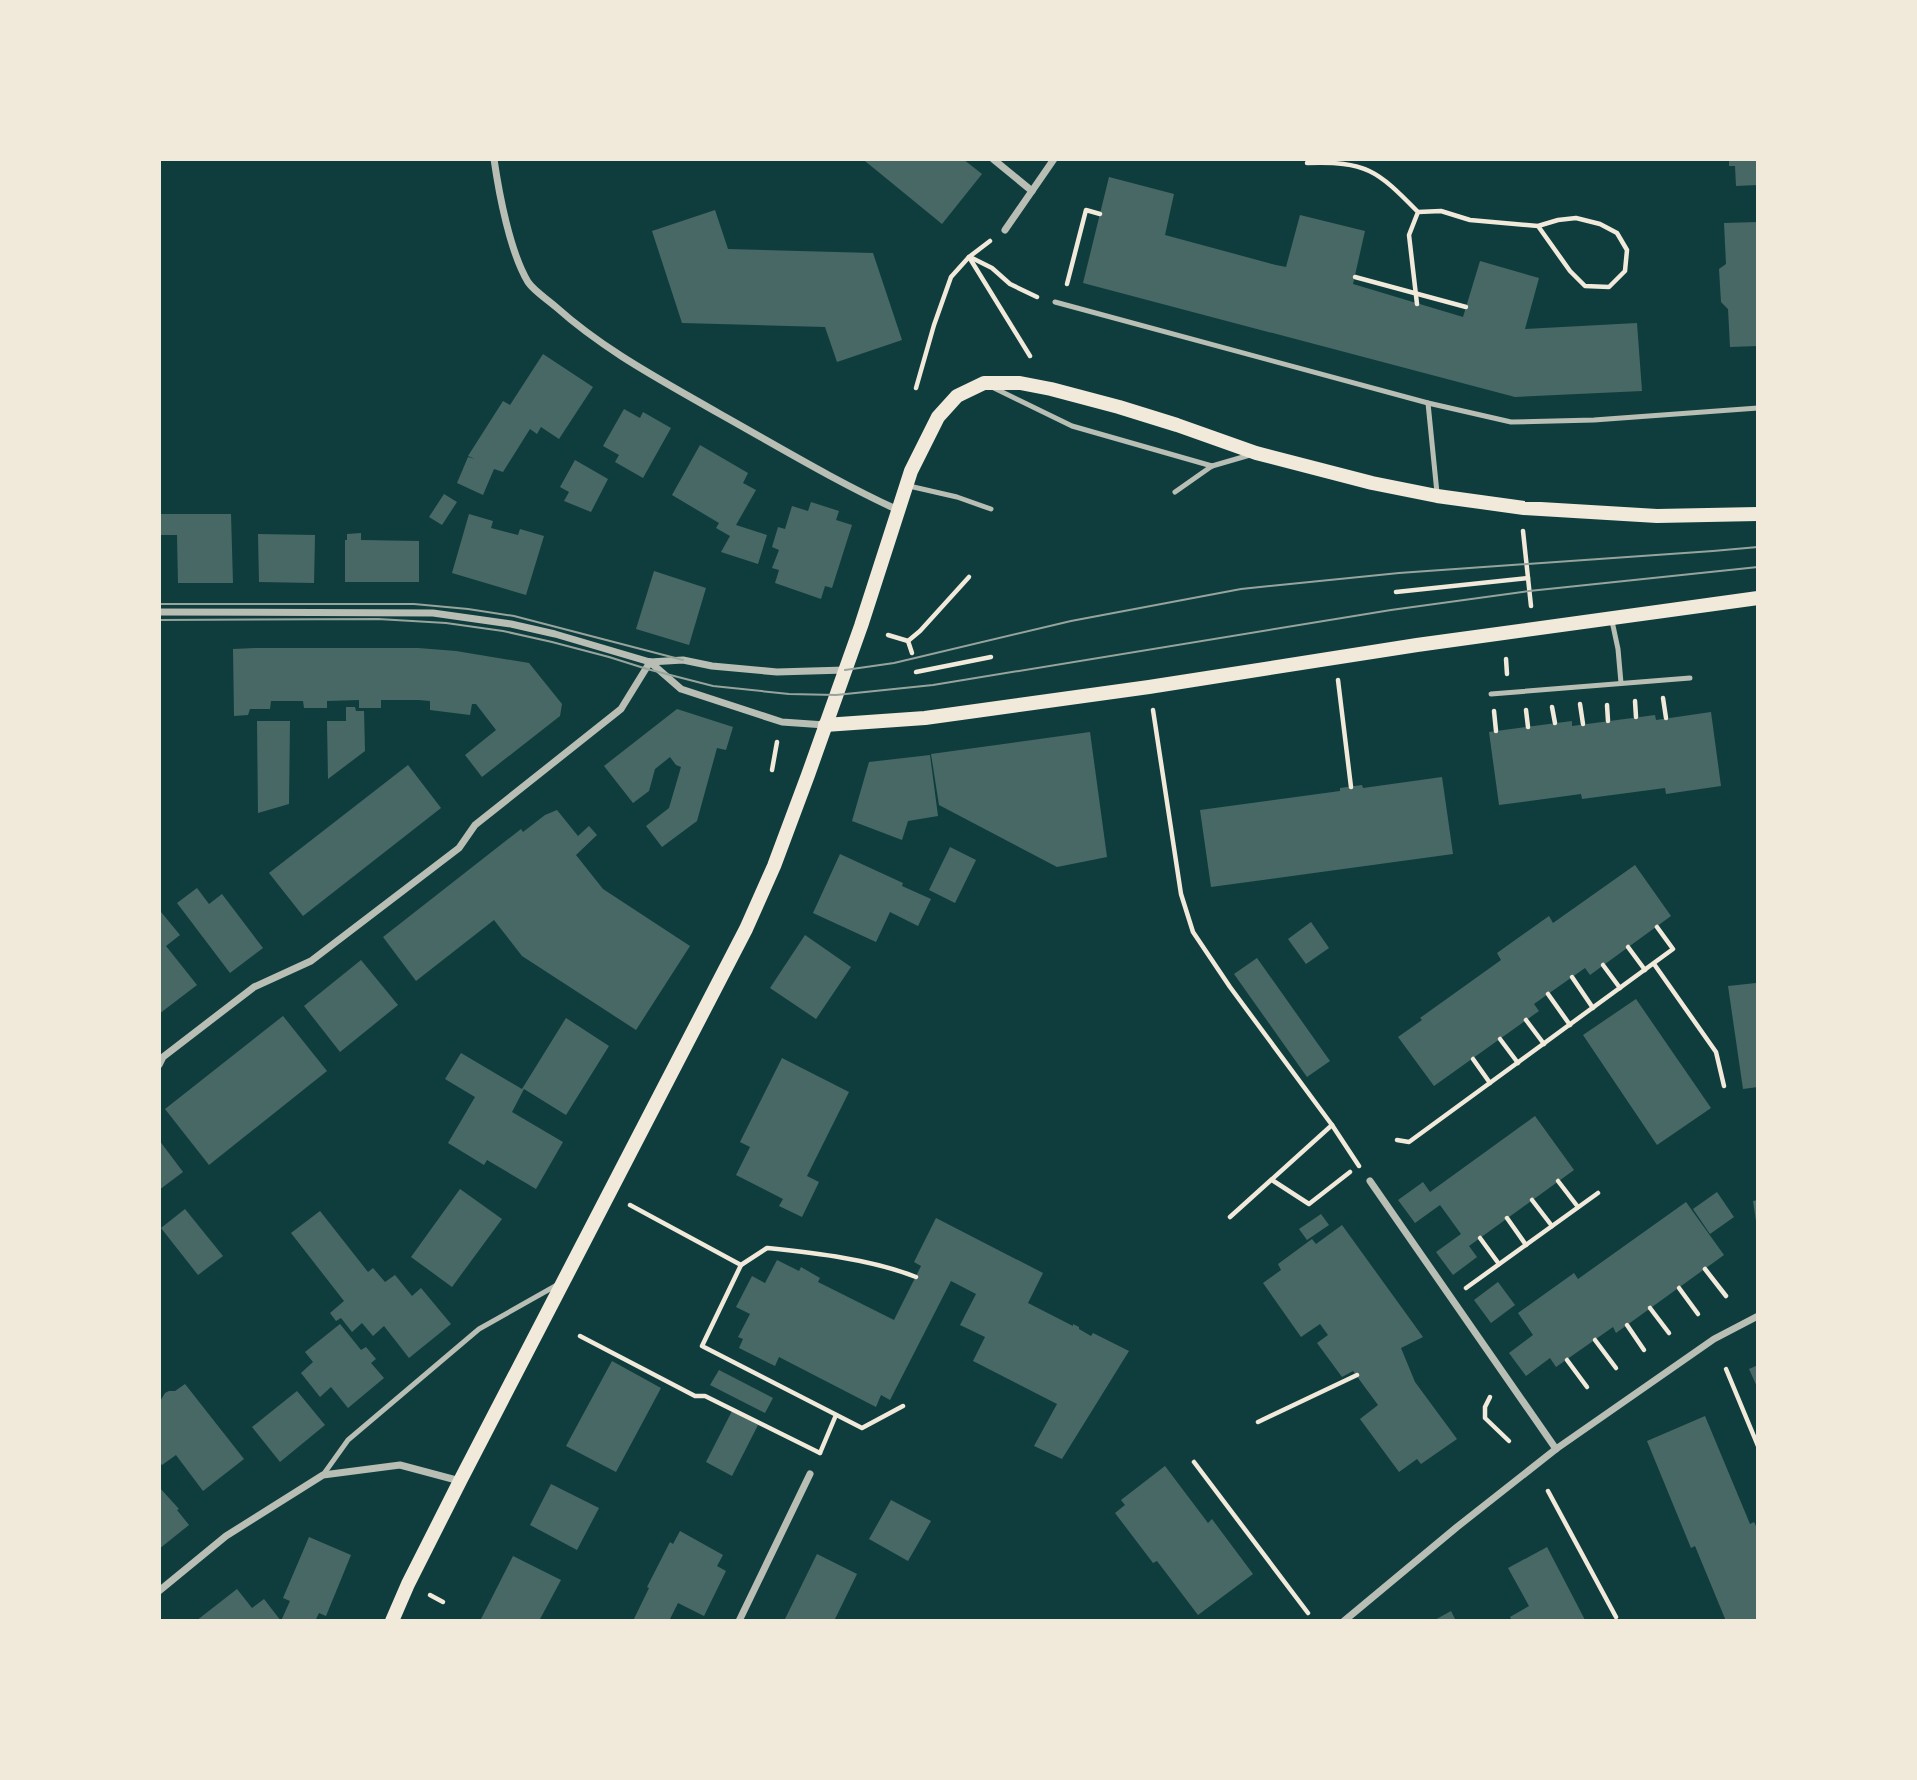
<svg xmlns="http://www.w3.org/2000/svg" width="1917" height="1780" font-family="'Fira Sans Condensed',sans-serif">
<style>
.building{fill:#486865}
.lines{fill:none;stroke-linecap:round;stroke-linejoin:round}
.path{stroke:#f1e9da;stroke-width:4.5}
.service{stroke:#b8beb3;stroke-width:5}
.minor{stroke:#b8beb3;stroke-width:7}
.secondary{stroke:#f1e9da;stroke-width:14}
.tram{stroke:#97a49c;stroke-width:2}
</style>
<rect width="100%" height="100%" fill="#0f3d3e"/>
<!-- building -->
<g class="building">
<polygon points="867,159 963,159 982,174 942,224 865,161"/>
<polygon points="1729,159 1758,159 1758,185 1736,186 1735,166 1729,166"/>
<polygon points="1109,177 1174,194 1165,235 1276,265 1286,267 1300,215 1365,231 1353,284 1463,317 1480,261 1539,278 1525,329 1637,323 1642,391 1515,397 1083,283"/>
<polygon points="715,210 728,249 873,253 902,340 837,362 825,327 682,323 652,231"/>
<polygon points="1758,222 1758,346 1730,347 1728,309 1721,302 1719,269 1726,264 1724,223"/>
<polygon points="543,354 593,387 559,439 541,427 537,434 530,429 503,472 494,469 483,495 457,483 468,457 475,459 468,456 503,401 510,405"/>
<polygon points="624,409 640,418 643,412 671,428 643,478 615,462 619,455 603,446"/>
<polygon points="700,445 748,473 743,483 756,490 736,525 767,535 758,564 721,552 730,536 716,528 719,523 672,495"/>
<polygon points="575,460 608,479 591,512 564,501 569,492 560,487"/>
<polygon points="444,494 457,502 442,525 429,517"/>
<polygon points="811,502 839,511 836,520 852,525 832,588 825,586 821,599 775,583 779,570 772,568 779,550 772,547 778,527 785,529 792,506 808,511"/>
<polygon points="159,514 231,514 233,583 178,583 177,535 159,535"/>
<polygon points="469,514 493,521 491,528 518,535 520,529 544,536 526,595 452,573"/>
<polygon points="361,533 361,540 419,541 419,582 345,582 345,540 347,540 347,534"/>
<polygon points="258,534 315,535 314,583 259,582"/>
<polygon points="654,571 706,588 689,645 636,629"/>
<polygon points="255,648 418,648 456,651 529,663 562,704 560,716 482,777 465,755 496,730 476,704 472,704 470,715 430,710 430,701 419,700 381,700 381,708 359,708 359,700 327,701 327,708 304,708 303,701 271,701 270,709 250,709 248,715 234,716 233,649"/>
<polygon points="346,707 355,707 356,711 364,711 365,751 328,779 327,721 346,721"/>
<polygon points="677,709 733,727 726,750 717,748 697,821 662,847 646,826 669,808 681,767 676,765 670,757 655,769 649,791 633,803 604,766"/>
<polygon points="1711,712 1721,786 1666,794 1665,788 1582,799 1581,794 1499,805 1489,732 1572,721 1572,726 1655,715 1656,720"/>
<polygon points="257,721 290,721 289,804 258,813"/>
<polygon points="1090,732 1107,857 1057,867 939,805 931,754"/>
<polygon points="930,755 938,816 908,821 902,840 852,821 869,762"/>
<polygon points="408,765 441,808 303,916 269,873"/>
<polygon points="1442,777 1453,854 1211,887 1200,810 1340,791 1340,788 1362,785 1363,788"/>
<polygon points="557,810 578,836 589,826 597,835 576,855 603,889 690,946 636,1030 522,956 494,920 416,981 383,937 521,829 523,832 545,815"/>
<polygon points="950,847 976,860 955,903 929,890"/>
<polygon points="840,854 903,883 902,886 931,899 918,926 890,912 876,942 813,913"/>
<polygon points="1635,865 1671,916 1590,975 1585,968 1548,994 1534,1004 1539,1011 1434,1086 1398,1037 1422,1020 1420,1018 1501,960 1497,953 1549,916 1553,923"/>
<polygon points="197,888 209,904 222,894 263,948 230,973 177,903"/>
<polygon points="161,912 180,935 166,946 197,985 159,1014 159,914"/>
<polygon points="1311,922 1329,948 1306,964 1288,939"/>
<polygon points="805,935 851,967 816,1019 770,988"/>
<polygon points="1257,958 1330,1061 1307,1077 1234,974"/>
<polygon points="361,960 398,1005 340,1052 304,1006"/>
<polygon points="1756,983 1758,1087 1743,1089 1728,986"/>
<polygon points="1636,999 1711,1108 1657,1145 1583,1035"/>
<polygon points="283,1016 327,1071 209,1165 165,1109"/>
<polygon points="566,1018 609,1046 566,1115 524,1089 512,1112 563,1142 536,1189 487,1160 484,1165 448,1143 475,1097 445,1079 461,1053 522,1089"/>
<polygon points="782,1058 849,1092 807,1176 819,1182 802,1217 779,1206 783,1199 736,1175 750,1147 740,1142"/>
<polygon points="1535,1116 1574,1170 1469,1246 1477,1257 1453,1275 1436,1252 1461,1234 1440,1205 1415,1223 1398,1200 1423,1182 1430,1192"/>
<polygon points="159,1140 183,1172 159,1190"/>
<polygon points="460,1189 502,1219 452,1287 411,1257"/>
<polygon points="1717,1192 1734,1217 1710,1234 1693,1209"/>
<polygon points="1758,1200 1758,1221 1756,1221 1753,1201"/>
<polygon points="1686,1202 1724,1255 1616,1333 1613,1327 1556,1367 1550,1358 1526,1376 1509,1353 1533,1335 1518,1313 1574,1273 1578,1279"/>
<polygon points="185,1209 223,1256 198,1275 161,1228"/>
<polygon points="320,1211 368,1272 373,1268 385,1282 395,1275 412,1296 421,1288 451,1324 409,1358 384,1326 373,1336 362,1323 352,1332 341,1318 336,1321 330,1313 344,1301 291,1233"/>
<polygon points="1321,1214 1329,1225 1307,1240 1299,1229"/>
<polygon points="936,1218 1043,1273 1028,1303 1073,1326 1073,1324 1079,1327 1079,1329 1091,1336 1093,1333 1129,1351 1062,1459 1034,1446 1057,1404 973,1361 985,1337 960,1325 976,1294 951,1281 890,1400 881,1395 876,1407 779,1357 775,1366 739,1348 743,1339 738,1337 750,1314 736,1307 752,1276 765,1283 777,1260 799,1271 801,1267 820,1278 818,1282 894,1320 921,1266 914,1262"/>
<polygon points="1342,1225 1423,1337 1401,1348 1415,1382 1457,1439 1421,1464 1417,1459 1399,1472 1360,1419 1378,1405 1353,1371 1342,1377 1317,1343 1328,1335 1320,1324 1301,1337 1263,1283 1281,1270 1278,1264 1312,1239 1316,1244"/>
<polygon points="1498,1282 1515,1305 1491,1323 1474,1300"/>
<polygon points="340,1324 361,1350 366,1347 376,1359 371,1363 384,1378 348,1408 331,1387 320,1397 301,1373 313,1362 305,1352"/>
<polygon points="612,1361 661,1388 616,1472 566,1446"/>
<polygon points="1758,1365 1758,1389 1749,1369"/>
<polygon points="719,1370 773,1398 765,1413 710,1385"/>
<polygon points="185,1384 244,1459 203,1491 176,1455 162,1465 159,1461 159,1403 165,1393 169,1391 175,1391"/>
<polygon points="297,1391 325,1425 280,1462 252,1427"/>
<polygon points="732,1411 758,1425 732,1476 706,1462"/>
<polygon points="1705,1416 1750,1524 1754,1522 1758,1530 1758,1621 1726,1621 1695,1546 1691,1548 1647,1441"/>
<polygon points="1165,1466 1208,1523 1212,1519 1253,1574 1198,1615 1157,1561 1153,1563 1115,1513 1125,1505 1121,1500"/>
<polygon points="551,1484 599,1508 577,1550 530,1525"/>
<polygon points="159,1487 179,1509 177,1510 189,1525 159,1549"/>
<polygon points="891,1500 931,1521 908,1561 869,1539"/>
<polygon points="680,1531 723,1555 717,1566 726,1571 704,1616 678,1603 669,1621 633,1621 649,1588 647,1587 670,1542 673,1544"/>
<polygon points="309,1537 351,1555 326,1616 319,1613 315,1621 196,1621 237,1589 252,1608 264,1599 281,1621 290,1601 283,1598"/>
<polygon points="1547,1547 1584,1618 1585,1621 1512,1621 1510,1617 1529,1606 1508,1568"/>
<polygon points="817,1554 857,1574 834,1621 784,1621"/>
<polygon points="513,1556 561,1580 539,1621 480,1621"/>
<polygon points="1451,1611 1456,1621 1433,1621"/>
</g>
<g class="lines">
<!-- path -->
<g class="path">
<path d="M1307,163C1366,161 1377,170 1418,212L1409,235L1417,304"/>
<polyline points="1418,212 1441,211 1470,220 1538,226 1570,271 1585,286 1609,287 1625,271 1627,250 1617,233 1600,224 1576,218 1558,220 1538,226"/>
<polyline points="969,257 1030,356"/>
<polyline points="970,257 992,268 1010,284 1037,297"/>
<polyline points="1355,277 1466,307"/>
<polyline points="1067,284 1086,210 1100,214"/>
<polyline points="916,388 934,325 951,277 969,257 990,241"/>
<polyline points="1523,531 1531,606"/>
<polyline points="1396,592 1528,578"/>
<polyline points="888,635 908,641 912,653"/>
<polyline points="908,641 920,631 969,577"/>
<polyline points="1506,659 1507,674"/>
<polyline points="916,672 991,657"/>
<polyline points="1338,680 1351,787"/>
<polyline points="1663,698 1666,718"/>
<polyline points="1635,701 1636,717"/>
<polyline points="1580,704 1583,724"/>
<polyline points="1607,705 1608,721"/>
<polyline points="1552,707 1555,723"/>
<polyline points="1153,710 1181,894 1193,932 1230,987 1332,1125 1359,1166"/>
<polyline points="1526,710 1528,727"/>
<polyline points="1494,711 1496,731"/>
<polyline points="772,770 777,742"/>
<polyline points="1628,947 1645,970"/>
<polyline points="1654,964 1716,1052 1724,1086"/>
<polyline points="1603,965 1620,988"/>
<polyline points="1572,977 1593,1008"/>
<polyline points="1548,994 1570,1025"/>
<polyline points="1526,1020 1544,1044"/>
<polyline points="1500,1039 1518,1063"/>
<polyline points="1473,1059 1490,1083"/>
<polyline points="1397,1140 1409,1142 1673,949 1657,927"/>
<polyline points="1272,1180 1309,1204 1350,1172"/>
<polyline points="1558,1181 1578,1207"/>
<polyline points="1532,1200 1552,1226"/>
<polyline points="630,1205 741,1265 702,1346 862,1428 903,1406"/>
<polyline points="1230,1217 1332,1125"/>
<polyline points="1507,1218 1526,1245"/>
<polyline points="1480,1238 1499,1264"/>
<path d="M741,1265L767,1248C814,1253 871,1259 916,1277"/>
<polyline points="1705,1269 1726,1296"/>
<polyline points="1466,1288 1598,1193"/>
<polyline points="1679,1288 1698,1314"/>
<polyline points="1650,1308 1669,1333"/>
<polyline points="1627,1325 1644,1350"/>
<polyline points="580,1336 695,1396 705,1396 820,1453"/>
<polyline points="1595,1340 1616,1368"/>
<polyline points="1567,1360 1587,1387"/>
<polyline points="1726,1369 1758,1446"/>
<polyline points="1490,1397 1485,1407 1485,1418 1509,1441"/>
<polyline points="1258,1422 1357,1375"/>
<polyline points="820,1453 836,1415"/>
<polyline points="1194,1462 1308,1613"/>
<polyline points="1548,1491 1616,1617"/>
<polyline points="430,1595 443,1602"/>
</g>
<!-- service -->
<g class="service">
<polyline points="1055,302 1428,403 1511,422 1594,420 1758,408"/>
<polyline points="994,388 1072,426 1212,466"/>
<polyline points="1428,403 1437,493"/>
<polyline points="909,486 957,497 991,509"/>
<polyline points="1175,492 1212,466 1250,455"/>
<polyline points="1612,621 1618,649 1621,683"/>
<polyline points="1491,694 1690,678"/>
<polyline points="323,1475 348,1440 479,1329 557,1285"/>
</g>
<!-- minor -->
<g class="minor">
<path d="M494,159C499,194 510,252 528,282C534,291 547,299 556,307C605,351 663,381 720,414C779,447 837,482 898,510"/>
<polyline points="993,159 1032,191"/>
<polyline points="1005,230 1054,159"/>
<polyline points="159,612 433,613 511,624 555,634 650,662 683,660 712,666 777,672 845,670"/>
<polyline points="650,662 681,689 782,722 825,725"/>
<polyline points="159,1065 163,1057 254,987 311,961 459,848 475,825 621,709 650,662"/>
<polyline points="1370,1181 1556,1449"/>
<polyline points="159,1591 226,1536 323,1475 400,1465 460,1481"/>
<polyline points="739,1621 810,1474"/>
<polyline points="1344,1621 1457,1527 1556,1449 1714,1339 1758,1316"/>
</g>
<!-- secondary -->
<g class="secondary">
<polyline points="825,725 925,718 1149,687 1417,645 1758,598"/>
<polyline points="392,1621 408,1584 460,1481 746,929 774,866 808,775 861,626 911,471 938,417 957,396 984,383 1020,383 1051,389 1119,407 1177,425 1256,453 1372,483 1437,496 1524,508 1657,516 1758,514"/>
</g>
<!-- tram -->
<g class="tram">
<polyline points="159,604 414,604 468,609 514,616 683,660"/>
<polyline points="159,620 378,619 446,623 503,631 552,642 609,657 647,669 713,686 789,694 836,695 933,685 1391,610 1529,591 1758,567"/>
<polyline points="845,670 894,663 1071,621 1241,589 1399,573 1713,551 1758,547"/>
</g>
</g>
<!-- border -->
<rect width="1917" height="1780" fill="none" stroke="#f1e9da" stroke-width="322"/>
</svg>
